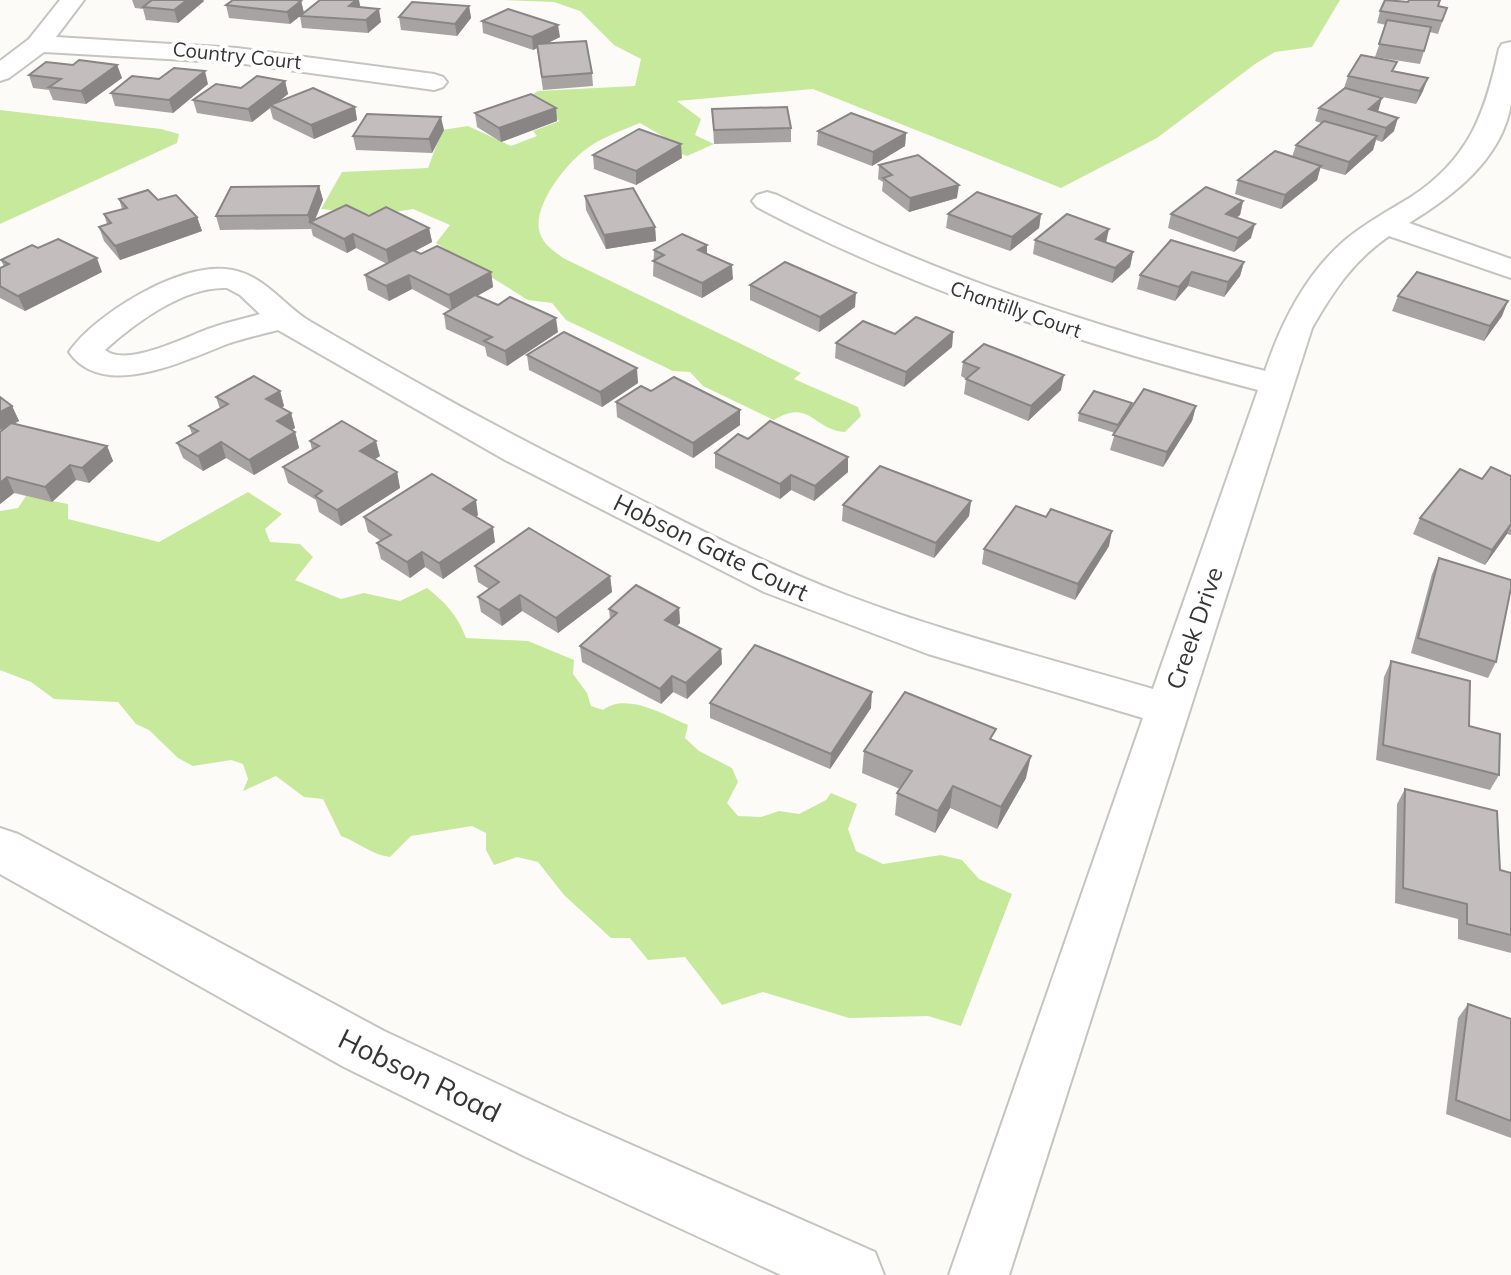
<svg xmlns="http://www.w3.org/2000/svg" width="1511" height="1275" font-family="Mulish,sans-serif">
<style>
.green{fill:#c7e99b}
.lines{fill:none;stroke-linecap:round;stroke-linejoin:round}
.minor-casing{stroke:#c6c4c0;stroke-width:4}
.secondary-casing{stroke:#c6c4c0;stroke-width:4}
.minor{fill:#fff;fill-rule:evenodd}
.secondary{fill:#fff;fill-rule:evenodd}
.wall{fill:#a8a3a3}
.shaded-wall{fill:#888584}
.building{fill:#c3bebd;stroke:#888584;stroke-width:2}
.labels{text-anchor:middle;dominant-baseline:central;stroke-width:8;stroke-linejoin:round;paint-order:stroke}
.far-street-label{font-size:20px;fill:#363534;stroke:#fff}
.street-label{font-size:24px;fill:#363534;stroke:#fff}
.near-street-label{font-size:28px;fill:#363534;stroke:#fff}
</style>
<rect width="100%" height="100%" fill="#fdfbf7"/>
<!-- green -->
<g class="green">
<path d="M504,0H1340L1312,47L1275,52L1255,64L1157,138L1061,188L813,89L677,101L701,119L695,135L714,144L687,156L668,149L676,144L640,123C623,130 605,136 589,147C568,161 534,203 539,230C542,244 553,250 563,258L801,373L794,379L858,407L861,416L845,432C813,430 810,398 774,420L703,386L690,372L673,371L566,320L552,303L528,300L436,243L450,225L413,209L377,215L321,209L342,172L428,168L442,130L468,126L511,146L537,136L533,131L560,121L534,107L518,103L538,91L635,86L641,59L614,45L580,11L554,2Z"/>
<polygon points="0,110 161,129 179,134 177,143 0,224"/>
<path d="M248,492L282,514L265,529L270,542L300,544L313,557L295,580L341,599L364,593L400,601L427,588C446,603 458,616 466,638L528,641L574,660L573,674L587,693L591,706L603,710C627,692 664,715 688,725L685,738L699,751L732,768L738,782L727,803L738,816L761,817L779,811L799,814L826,800L831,793L857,804L848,829L856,851L883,864L941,855L962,860L979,879L1012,894L961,1026L928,1016L849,1018L763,992L722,1005L685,957L648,960L630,938H611L564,895L538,862L517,857L494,865L486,850V833L472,826L411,836L390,857C372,855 358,842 341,836L323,799L304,797L276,776L243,791L248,779L243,764L231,760L193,766L178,758L149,730L136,724L118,702L54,699L31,682L0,670V511L18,508L26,496L68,504V519L159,542Z"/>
</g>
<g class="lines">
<defs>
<g id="minor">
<polygon points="60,0 84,0 56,37 237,48 434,74 443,77 447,82 443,87 434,90 237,63 44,52 9,78 0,81 0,61 29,39"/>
<path d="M1511,42C1511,62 1511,84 1511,104C1502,159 1453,196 1409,223L1511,259V278L1389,236C1354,260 1333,291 1312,328L1009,1275H949L1143,718L928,654L764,592L505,460L278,330C262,334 246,338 230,343C187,359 104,402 69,352C95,314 178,264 225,269C263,272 281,304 311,322C400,374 490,424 582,470C669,514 755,560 846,595C946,633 1050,659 1153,689L1258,390C1084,345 916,291 757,207L752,201L757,195L767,192L777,195C933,274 1095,328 1265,371C1281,323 1305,275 1344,241C1364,224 1388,211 1411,197C1469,159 1485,114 1499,49L1502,44ZM227,288L240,295L260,314C244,319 227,322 211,328C187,336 127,368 105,350C135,323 184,286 227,288Z"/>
</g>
<polygon id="secondary" points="0,828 18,834 384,1031 566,1116 875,1252 884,1275 781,1275 524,1156 344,1067 0,874"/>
</defs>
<!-- minor casing -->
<use href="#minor" class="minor-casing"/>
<!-- secondary casing -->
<use href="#secondary" class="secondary-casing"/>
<!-- minor -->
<use href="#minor" class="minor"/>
<!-- secondary -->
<use href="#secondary" class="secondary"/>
</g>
<!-- wall -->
<g class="wall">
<polygon points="132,0 203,0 204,1 178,23 146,20 143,9 135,8"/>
<polygon points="301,1 304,13 360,7 381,22 368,33 302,28 300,16 290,24 229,18 226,5"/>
<polygon points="469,6 471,18 457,36 401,30 399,17"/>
<polygon points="1438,6 1447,8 1438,34 1430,32 1420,64 1375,57 1386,25 1377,23 1380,11"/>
<polygon points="482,21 560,37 546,44 592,73 593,86 543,90 537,48 533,50 483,33"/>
<polygon points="73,65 117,65 122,78 86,104 53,100 49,90 33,88 29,75"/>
<polygon points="1394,71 1423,91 1416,104 1368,94 1378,112 1394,131 1382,142 1376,140 1373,150 1345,175 1320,168 1317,180 1281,209 1235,194 1238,180 1292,157 1296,145 1321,123 1315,121 1319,108 1344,88 1348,76"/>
<polygon points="285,81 288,94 277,103 355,107 357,120 314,139 273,119 270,108 252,122 197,113 193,100 241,88"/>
<polygon points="208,84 173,113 115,106 111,93"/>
<polygon points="556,108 557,121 501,142 477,127 475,113"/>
<polygon points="712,109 791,128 791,142 714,144"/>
<polygon points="444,130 432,153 356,150 353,136"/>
<polygon points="818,131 906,133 905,146 872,166 817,145"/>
<polygon points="593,155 682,158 636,185 594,169"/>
<polygon points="879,165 957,198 909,212 882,191 883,182 878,179"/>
<polygon points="319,186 323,200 315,220 369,216 429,228 432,242 415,251 421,254 491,272 493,287 477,296 558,332 507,366 487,356 485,347 446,329 444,314 451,310 412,289 389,301 368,290 365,275 387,264 356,248 347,253 313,236 311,228 311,229 220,230 216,216"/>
<polygon points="585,196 655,227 656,241 606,249 586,210"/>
<polygon points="119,199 158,200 197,217 202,231 120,260 104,241 99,227 107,224 104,214 122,209"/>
<polygon points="1243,201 1240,215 1236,217 1251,238 1234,252 1168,228 1171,214"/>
<polygon points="948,214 1041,214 1039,228 1010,251 946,228"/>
<polygon points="1035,240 1106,243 1133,252 1130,267 1112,283 1033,254"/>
<polygon points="707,245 707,254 733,279 702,298 653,276 654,250"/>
<polygon points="38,248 102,272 25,311 0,298 0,268 4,267 1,260"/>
<polygon points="1244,262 1240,276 1224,297 1188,286 1175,301 1137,289 1140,275"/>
<polygon points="750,285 855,307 819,332 750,300"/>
<polygon points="1398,296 1502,316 1484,341 1392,311"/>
<polygon points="953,332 952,347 904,387 835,358 836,343 895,334"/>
<polygon points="527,355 638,383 602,407 529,370"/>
<polygon points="963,362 1061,390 1028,421 964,394 966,379 961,376"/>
<polygon points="280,391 284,406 281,408 291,413 295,428 292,430 295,432 299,448 254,475 226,458 203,471 183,458 177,443 192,434 189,426 220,409 216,397"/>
<polygon points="651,391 740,410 740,425 693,458 617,417 616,402"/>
<polygon points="0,397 12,406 19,421 14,424 107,446 113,461 89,483 76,480 52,502 14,493 0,504 0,432 6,428 0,430"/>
<polygon points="1196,406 1192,421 1163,467 1110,450 1115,433 1078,421 1079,413 1131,408"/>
<polygon points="748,439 848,472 814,501 791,490 780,499 715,468 715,453"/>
<polygon points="310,441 380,456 375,459 397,472 400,488 341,526 319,512 316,500 288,483 283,467 312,450"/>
<polygon points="1511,476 1511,535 1507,534 1485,565 1413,534 1420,518 1482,479"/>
<polygon points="971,501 969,516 934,558 842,521 843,505"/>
<polygon points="478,515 476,517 495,542 443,579 425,567 410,578 381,559 377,543 381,541 368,532 364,517"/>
<polygon points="1109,546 1075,600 982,564 984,549"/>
<polygon points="1439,558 1496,662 1488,678 1411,653 1432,574"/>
<polygon points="475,566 610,576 612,592 558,633 522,611 502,626 481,612 478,597 489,589 478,582"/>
<polygon points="679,608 680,623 677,626 721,649 722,664 687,699 673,692 661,704 582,662 580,646 610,619 609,609"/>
<polygon points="1391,661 1469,726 1499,775 1490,790 1376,760 1384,677"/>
<polygon points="710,703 871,708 830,769 710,718"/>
<polygon points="994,740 1026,778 997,829 950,808 935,833 895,815 897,793 900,789 862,773 864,751"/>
<polygon points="1405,789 1500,870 1511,873 1511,953 1458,939 1458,919 1395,903 1397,804"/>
<polygon points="1468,1004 1511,1019 1511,1138 1446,1114 1458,1018"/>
</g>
<!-- shaded-wall -->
<g class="shaded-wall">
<polygon points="187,0 203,0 204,1 178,23 174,10"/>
<polygon points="356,0 359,0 361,10 349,6"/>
<polygon points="301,1 304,13 290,24 287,12"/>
<polygon points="469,6 471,18 457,36 455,24"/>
<polygon points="379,9 381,22 368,33 366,20"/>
<polygon points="558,25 560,37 533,50 532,37"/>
<polygon points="117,65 122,78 86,104 81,91"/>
<polygon points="205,71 208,84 173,113 169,100"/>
<polygon points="1428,78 1423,91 1416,104 1420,91"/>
<polygon points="285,81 288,94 272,106 270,105 270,108 252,122 248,109"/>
<polygon points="1382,98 1378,112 1369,109"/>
<polygon points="355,107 357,120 314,139 311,125"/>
<polygon points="556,108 557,121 501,142 499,128"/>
<polygon points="441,117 444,130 432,153 429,139"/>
<polygon points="1398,118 1394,131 1382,142 1386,128"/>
<polygon points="906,133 905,146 872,166 873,152"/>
<polygon points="1377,136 1373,150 1345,175 1349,162"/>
<polygon points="681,144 682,158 636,185 636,171"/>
<polygon points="1321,166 1317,180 1281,209 1285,195"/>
<polygon points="959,185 957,198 909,212 910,198"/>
<polygon points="319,186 323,200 313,224 310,222 311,229 308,215"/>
<polygon points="1243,201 1240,215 1223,228 1226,214"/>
<polygon points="1041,214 1039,228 1010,251 1012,237"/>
<polygon points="197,217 202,231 120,260 115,246"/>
<polygon points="1255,224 1251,238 1234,252 1238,238"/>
<polygon points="655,227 656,241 606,249 604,235"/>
<polygon points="429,228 432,242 389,265 386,250"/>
<polygon points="1109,229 1106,243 1096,239"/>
<polygon points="353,234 356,248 347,253 344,239"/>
<polygon points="707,245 707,259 698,250"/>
<polygon points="1133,252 1130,267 1112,283 1115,268"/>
<polygon points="97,258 102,272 25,311 18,296"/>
<polygon points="1244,262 1240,276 1224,297 1228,282"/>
<polygon points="732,265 733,279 702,298 702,283"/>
<polygon points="491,272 493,287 452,310 449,295"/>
<polygon points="1192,272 1188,286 1175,301 1179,287"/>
<polygon points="409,275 412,289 389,301 386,286"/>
<polygon points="856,293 855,307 819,332 820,317"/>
<polygon points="1508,301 1502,316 1484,341 1490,326"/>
<polygon points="556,318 558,332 507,366 505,351"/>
<polygon points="953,332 952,347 904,387 906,372"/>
<polygon points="637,368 638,383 602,407 600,392"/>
<polygon points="1064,375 1061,390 1028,421 1031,406"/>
<polygon points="280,391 284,406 270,414 266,399"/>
<polygon points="12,406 19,421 0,430 0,412"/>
<polygon points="1196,406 1192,421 1163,467 1167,452"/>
<polygon points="740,410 740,425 693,458 693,443"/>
<polygon points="291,413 295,428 281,436 277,421"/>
<polygon points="295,432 299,448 254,475 249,460"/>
<polygon points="376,441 380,456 364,466 360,451"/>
<polygon points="221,442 226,458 203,471 198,456"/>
<polygon points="107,446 113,461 89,483 82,468"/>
<polygon points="848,457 848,472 814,501 815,486"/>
<polygon points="70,465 76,480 52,502 45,487"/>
<polygon points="397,472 400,488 341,526 337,510"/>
<polygon points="791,475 791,490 780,499 780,484"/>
<polygon points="7,477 14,493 0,504 0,483"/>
<polygon points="476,500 478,515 465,524 463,509"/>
<polygon points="971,501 969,516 934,558 936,543"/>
<polygon points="1511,524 1507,534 1485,565 1492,550"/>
<polygon points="493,527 495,542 443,579 439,563"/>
<polygon points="1112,531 1109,546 1075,600 1078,584"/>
<polygon points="422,552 425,567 410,578 407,562"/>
<polygon points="610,576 612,592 558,633 556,618"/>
<polygon points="520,595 522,611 502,626 499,610"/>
<polygon points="679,608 680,623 666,636 665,620"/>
<polygon points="721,649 722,664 687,699 686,683"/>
<polygon points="672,676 673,692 661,704 660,689"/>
<polygon points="872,692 871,708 830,769 831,754"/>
<polygon points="1031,756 1026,778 997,829 1001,807"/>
<polygon points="953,786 950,808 935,833 938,811"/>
</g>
<!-- building -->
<g class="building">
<polygon points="152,0 187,0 174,10 143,7"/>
<polygon points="233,0 296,0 301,1 287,12 226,5"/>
<polygon points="320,0 356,0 349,6 379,9 366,20 300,16"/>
<polygon points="1385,0 1408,2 1409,0 1440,0 1438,6 1447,8 1442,21 1380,11"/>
<polygon points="412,2 469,6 455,24 399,17"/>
<polygon points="508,9 558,25 532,37 482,21"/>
<polygon points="1387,20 1431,27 1424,51 1379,44"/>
<polygon points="586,41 592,73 542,77 537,44"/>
<polygon points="1361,55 1397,62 1392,71 1428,78 1420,91 1348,76"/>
<polygon points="79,60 117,65 81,91 49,87 61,79 29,75 46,62 73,65"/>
<polygon points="174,68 205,71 169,100 111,93 132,76 159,79"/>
<polygon points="257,76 285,81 248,109 193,100 216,84 241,88"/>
<polygon points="313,88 355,107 311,125 270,105"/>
<polygon points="1345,88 1382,98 1369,109 1398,118 1386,128 1319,108"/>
<polygon points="531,94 556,108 499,128 475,113"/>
<polygon points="787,107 791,128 714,130 712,109"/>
<polygon points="851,113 906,133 873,152 818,131"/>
<polygon points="367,114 441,117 429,139 353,136"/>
<polygon points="1324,121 1377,136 1349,162 1296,145"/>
<polygon points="639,129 681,144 636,171 593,155"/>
<polygon points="1275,151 1321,166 1285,195 1238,180"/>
<polygon points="918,155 959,185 910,198 883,178 892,175 879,165"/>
<polygon points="319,186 308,215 216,216 231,187"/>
<polygon points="1206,187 1243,201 1226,214 1255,224 1238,238 1171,214"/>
<polygon points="633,188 655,227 604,235 585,196"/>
<polygon points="148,190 158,200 176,195 197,217 115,246 99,227 111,223 104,214 127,208 119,199"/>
<polygon points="977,192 1041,214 1012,237 948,214"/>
<polygon points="346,205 369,216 386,207 429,228 386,250 353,234 344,239 310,222"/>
<polygon points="1067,214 1109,229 1096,239 1133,252 1115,268 1035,240"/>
<polygon points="682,234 707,245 698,250 732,265 702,283 653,261 664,255 654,250"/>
<polygon points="58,239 97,258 18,296 0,286 0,268 9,264 1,260 32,245 38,248"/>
<polygon points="1171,240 1244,262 1228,282 1192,272 1179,287 1140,275"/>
<polygon points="437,246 491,272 449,295 409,275 386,286 365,275 413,250 421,254"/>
<polygon points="785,262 856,293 820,317 750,285"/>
<polygon points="1417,272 1508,301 1490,326 1398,296"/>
<polygon points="475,295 498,305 510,297 556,318 505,351 484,341 492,337 444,314"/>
<polygon points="916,317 953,332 906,372 836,343 863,321 895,334"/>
<polygon points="564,332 637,368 600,392 527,355"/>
<polygon points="984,344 1064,375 1031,406 966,379 979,368 963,362"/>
<polygon points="254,376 280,391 266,399 291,413 277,421 295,432 249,460 221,442 198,456 177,443 198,431 189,426 228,404 216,397"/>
<polygon points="674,377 740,410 693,443 616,402 641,386 651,391"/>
<polygon points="1144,389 1196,406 1167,452 1113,435"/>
<polygon points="1094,391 1132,403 1118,425 1079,413"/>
<polygon points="0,397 12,406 0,412"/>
<polygon points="342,421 376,441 360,451 397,472 337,510 315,496 322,491 283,467 319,446 310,441"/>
<polygon points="770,421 848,457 815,486 791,475 780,484 715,453 738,434 748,439"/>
<polygon points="11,423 107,446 82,468 70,465 45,487 7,477 0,483 0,432"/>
<polygon points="880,466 971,501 936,543 843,505"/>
<polygon points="1491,467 1511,476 1511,524 1492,550 1420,518 1460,469 1482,479"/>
<polygon points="432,474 476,500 463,509 493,527 439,563 422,552 407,562 377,543 391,535 364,517"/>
<polygon points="1016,506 1046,517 1051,509 1112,531 1078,584 984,549"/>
<polygon points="529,528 610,576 556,618 520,595 499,610 478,597 499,582 475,566"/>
<polygon points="1439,558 1511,580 1511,588 1496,662 1418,638"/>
<polygon points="636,585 679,608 665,620 721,649 686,683 672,676 660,689 580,646 617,613 609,609"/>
<polygon points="755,645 872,692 831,754 710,703"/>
<polygon points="1391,661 1470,681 1469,726 1500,734 1499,775 1383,745"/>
<polygon points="905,692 996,729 990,739 1031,756 1001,807 953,786 938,811 897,793 912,771 864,751"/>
<polygon points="1405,789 1497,811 1500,870 1511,873 1511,935 1467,924 1467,904 1403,888"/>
<polygon points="1468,1004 1511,1019 1511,1121 1456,1100"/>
</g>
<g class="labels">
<!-- far-street labels -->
<g class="far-street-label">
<text transform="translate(237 55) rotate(6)">Country Court</text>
<text transform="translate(1016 309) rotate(19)">Chantilly Court</text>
</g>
<!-- street labels -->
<g class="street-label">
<text transform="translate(711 547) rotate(26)">Hobson Gate Court</text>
<text transform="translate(1194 628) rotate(-71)">Creek Drive</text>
</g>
<!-- near-street labels -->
<g class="near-street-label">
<text transform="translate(420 1075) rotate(26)">Hobson Road</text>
</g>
</g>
</svg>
